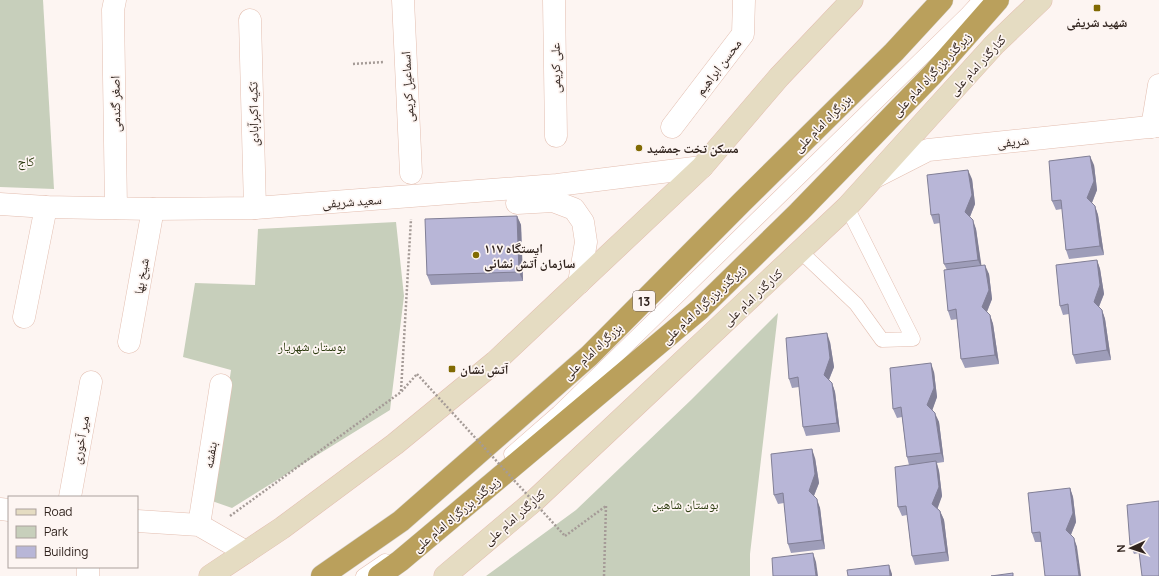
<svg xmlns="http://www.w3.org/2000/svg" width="1159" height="576" font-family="Manrope,'Noto Naskh Arabic',sans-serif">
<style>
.green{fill:#c7cfbb}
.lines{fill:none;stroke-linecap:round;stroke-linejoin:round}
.service-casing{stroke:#e3beb0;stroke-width:15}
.minor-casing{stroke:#e3beb0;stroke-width:23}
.secondary-casing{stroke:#e3beb0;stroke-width:23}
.trunk-casing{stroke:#d6d3d2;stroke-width:23}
.path{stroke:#a59b97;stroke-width:2.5;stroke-dasharray:2 2;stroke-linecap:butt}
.service{stroke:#fff;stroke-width:14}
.minor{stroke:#fff;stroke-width:22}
.secondary{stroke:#e5dcc2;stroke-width:22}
.trunk{stroke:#baa05c;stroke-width:22}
.path-bridge{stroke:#a59b97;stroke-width:2.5;stroke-dasharray:2 2;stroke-linecap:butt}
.wall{fill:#9e9db9}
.shaded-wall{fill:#817f96}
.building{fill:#b8b6d7;stroke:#817f96}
.poi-dot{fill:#816a03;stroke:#fdf5f2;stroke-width:1.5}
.labels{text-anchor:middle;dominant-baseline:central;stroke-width:3.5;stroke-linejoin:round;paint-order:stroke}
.shield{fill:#fdf5f2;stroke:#6e635e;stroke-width:1}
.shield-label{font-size:12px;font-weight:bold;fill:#31241e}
.poi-label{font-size:13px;font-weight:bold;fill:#31241e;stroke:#fdf5f2;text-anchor:start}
.street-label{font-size:13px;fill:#31241e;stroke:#fdf5f2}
.park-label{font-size:13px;fill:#2e3d11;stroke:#fdf5f2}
</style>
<rect width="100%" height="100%" fill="#fdf5f2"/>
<!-- green -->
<g class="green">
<polygon points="0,0 43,0 54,189 0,187"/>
<polygon points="396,222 404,296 390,410 232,508 212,501 231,370 183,357 195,283 255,285 258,229"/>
<polygon points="778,313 750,554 750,576 486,576 576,510 691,400"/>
</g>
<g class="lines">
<defs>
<g id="service">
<polyline points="800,251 856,304 882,340 913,339 847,207"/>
<polyline points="511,454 558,413 967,14 980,0"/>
<polyline points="363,576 385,561"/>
</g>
<g id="minor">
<polyline points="115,0 113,10 116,208"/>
<polyline points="403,0 411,173"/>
<polyline points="554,0 556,136"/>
<polyline points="250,20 255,208"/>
<polyline points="672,127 743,34 744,0"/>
<polyline points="1152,127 1159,85"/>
<polyline points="875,177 928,150 1159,126"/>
<polyline points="517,203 553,201 574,209 583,222 586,242 579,283"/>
<polyline points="0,204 46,207 153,209 255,208 557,185 702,167"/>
<polyline points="24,317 46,207"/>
<polyline points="129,342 153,209"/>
<polyline points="70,497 91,382"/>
<polyline points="0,509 9,510"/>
<polyline points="137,521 199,525 246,552"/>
<polyline points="199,525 221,385"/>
<polyline points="88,576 88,567"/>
</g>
<g id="secondary">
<polyline points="210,576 282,528 395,444 495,362 702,167 779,77 852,0"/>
<polyline points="445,576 535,500 847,207 994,45 1041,0"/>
</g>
<g id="trunk">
<polyline points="322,576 401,521 589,356 742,202 894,52 942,0"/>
<polyline points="379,576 400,561 700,309 799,212 932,75 998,0"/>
</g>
</defs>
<!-- service casing -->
<use href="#service" class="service-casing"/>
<!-- minor casing -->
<use href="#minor" class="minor-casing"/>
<!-- secondary casing -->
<use href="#secondary" class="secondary-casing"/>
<!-- trunk casing -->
<use href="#trunk" class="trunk-casing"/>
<!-- path -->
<g class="path">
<polyline points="353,64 383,62"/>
<polyline points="401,391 411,219"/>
<polyline points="230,516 401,392 417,374"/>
<polyline points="565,536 606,506"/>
<polyline points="604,576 606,506"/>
</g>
<!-- service -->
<use href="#service" class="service"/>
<!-- minor -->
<use href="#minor" class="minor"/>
<!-- secondary -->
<use href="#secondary" class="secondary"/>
<!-- trunk -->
<use href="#trunk" class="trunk"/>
<!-- path-bridge -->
<polyline class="path-bridge" points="417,374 565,536"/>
</g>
<!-- wall -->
<g class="wall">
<polygon points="1094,165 1097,190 1092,203 1095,206 1098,215 1104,255 1069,259 1066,250 1062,209 1056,210 1052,201"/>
<polygon points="972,179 975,204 970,217 976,229 981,266 989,274 992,299 987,312 990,315 993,324 999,364 965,368 961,359 957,319 951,320 948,311 947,270 944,264 940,223 934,224 931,215"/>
<polygon points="517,216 521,225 523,281 431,285 427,275"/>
<polygon points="1097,260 1100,269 1104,294 1099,307 1102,310 1105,319 1111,360 1076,364 1073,355 1069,314 1063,315 1060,306"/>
<polygon points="830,342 834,367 829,380 832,383 835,392 840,432 806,436 803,427 799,387 792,388 789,379"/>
<polygon points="934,372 937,397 932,410 939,422 944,462 937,463 939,471 942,496 937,508 940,511 944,520 949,561 915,565 912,556 907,515 902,516 898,507 909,465 907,457 902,417 897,418 893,409"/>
<polygon points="815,458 819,483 814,496 820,508 825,549 791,553 788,544 784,503 778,504 774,495"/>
<polygon points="1070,488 1073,497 1076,522 1071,535 1077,547 1041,542 1035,542 1032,533"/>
<polygon points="1159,501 1139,553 1134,554 1130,545"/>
</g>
<!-- shaded-wall -->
<g class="shaded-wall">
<polygon points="1090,156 1094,165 1097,190 1090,207 1087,198"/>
<polygon points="968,170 972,179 975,204 968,221 965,212"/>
<polygon points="1095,206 1098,215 1104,255 1100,246"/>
<polygon points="517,216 521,225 523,281 519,272"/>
<polygon points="973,220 976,229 982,269 978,260"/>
<polygon points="1097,260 1100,269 1104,294 1097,311 1094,302"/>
<polygon points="985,265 989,274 992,299 985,316 982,307"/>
<polygon points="1102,310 1105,319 1111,360 1107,350"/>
<polygon points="990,315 993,324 999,364 995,355"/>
<polygon points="827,333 830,342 834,367 827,384 824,375"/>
<polygon points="931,363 934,372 937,397 931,414 927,405"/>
<polygon points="832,383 835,392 840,432 837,423"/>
<polygon points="935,413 939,422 944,462 941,453"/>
<polygon points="812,449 815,458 819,483 812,500 809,491"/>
<polygon points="936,461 939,471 942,496 936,513 932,504"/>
<polygon points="1070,488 1073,497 1076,522 1069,539 1066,530"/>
<polygon points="817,499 820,508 825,549 822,540"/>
<polygon points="940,511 944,520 949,561 946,552"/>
<polygon points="1074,538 1077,547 1081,576 1079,576"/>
<polygon points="813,553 816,562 818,576 816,576"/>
<polygon points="889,565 892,574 892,576 890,576"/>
</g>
<!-- building -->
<g class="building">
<polygon points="1090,156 1094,181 1087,198 1095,206 1100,246 1066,250 1061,200 1052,201 1049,161"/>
<polygon points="968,170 972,195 965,212 973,220 978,260 944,264 939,214 931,215 927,175"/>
<polygon points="517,216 519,272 427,275 425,219"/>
<polygon points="1097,260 1100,285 1094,302 1102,310 1107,350 1073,355 1068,304 1060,306 1056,265"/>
<polygon points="985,265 989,290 982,307 990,315 995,355 961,359 956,309 948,311 944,270"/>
<polygon points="827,333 830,358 824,375 832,383 837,423 803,427 798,377 789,379 786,338"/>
<polygon points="931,363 934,388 927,405 935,413 941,453 907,457 901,407 893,409 890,368"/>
<polygon points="812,449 815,474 809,491 817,499 822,540 788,544 783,493 774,495 771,454"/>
<polygon points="936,461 939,487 932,504 940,511 946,552 912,556 906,506 898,507 895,467"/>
<polygon points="1070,488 1073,513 1066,530 1074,538 1079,576 1045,576 1040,532 1032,533 1028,493"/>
<polygon points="1159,501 1159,576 1142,576 1138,544 1130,545 1127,505"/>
<polygon points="813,553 816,576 773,576 772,558"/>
<polygon points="889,565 890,576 848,576 847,570"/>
<polygon points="1013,573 1013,576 991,576"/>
</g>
<!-- markers -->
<g class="poi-dot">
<rect x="1093" y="4" width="8" height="8" rx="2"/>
<circle cx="639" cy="148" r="4"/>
<circle cx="476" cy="255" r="4"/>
<rect x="448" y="365" width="8" height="8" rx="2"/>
</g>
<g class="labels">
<!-- shield labels -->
<rect class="shield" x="633" y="291" width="22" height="20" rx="3"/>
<g class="shield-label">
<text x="644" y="301">13</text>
</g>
<!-- poi labels -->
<g class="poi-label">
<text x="1097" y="22" text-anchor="middle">شهید شریفی</text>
<text x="647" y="148">مسکن تخت جمشید</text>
<text x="484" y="248">ایستگاه ۱۱۷<tspan x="484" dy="15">سازمان آتش نشانی</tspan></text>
<text x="460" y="369">آتش نشان</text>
</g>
<!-- street labels -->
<g class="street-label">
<text transform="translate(977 65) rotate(-47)">کنارگذر امام علی</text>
<text transform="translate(718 67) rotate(-53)">محسن ابراهیم</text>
<text transform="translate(555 68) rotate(-91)">علی کریمی</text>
<text transform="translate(931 74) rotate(-47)">زیرگذر بزرگراه امام علی</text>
<text transform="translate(407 87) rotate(-93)">اسماعیل کریمی</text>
<text transform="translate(115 104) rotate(-91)">اصغر گندمی</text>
<text transform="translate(253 114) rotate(-91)">تکیه اکبرآبادی</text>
<text transform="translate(822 123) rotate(-45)">بزرگراه امام علی</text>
<text transform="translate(1013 141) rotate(-6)">شریفی</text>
<text transform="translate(352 201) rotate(-4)">سعید شریفی</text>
<text transform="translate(141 276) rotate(-80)">شیخ بها</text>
<text transform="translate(752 297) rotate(-43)">کنارگذر امام علی</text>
<text transform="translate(703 304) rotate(-43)">زیرگذر بزرگراه امام علی</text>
<text transform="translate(592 351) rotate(-43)">بزرگراه امام علی</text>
<text transform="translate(80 440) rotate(-80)">میر آخوری</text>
<text transform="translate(210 455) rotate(-81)">بنفشه</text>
<text transform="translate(456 514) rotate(-40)">زیرگذر بزرگراه امام علی</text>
<text transform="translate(514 517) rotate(-41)">کنارگذر امام علی</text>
</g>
<!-- park labels -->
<g class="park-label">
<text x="26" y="161">کاج</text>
<text x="312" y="346">بوستان شهریار</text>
<text x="685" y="504">بوستان شاهین</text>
</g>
</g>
<!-- legend -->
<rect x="8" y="496" width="130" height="72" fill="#fdf5f2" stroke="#aba19d"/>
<rect x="16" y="509" width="20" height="6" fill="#e5dcc2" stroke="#aba19d"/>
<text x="44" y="516" font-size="12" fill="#31241e">Road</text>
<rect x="16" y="526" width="20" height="12" fill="#c7cfbb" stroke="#aba19d"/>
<text x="44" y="536" font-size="12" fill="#31241e">Park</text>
<rect x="16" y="546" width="20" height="12" fill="#b8b6d7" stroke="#aba19d"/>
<text x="44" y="556" font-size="12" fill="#31241e">Building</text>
<!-- north arrow -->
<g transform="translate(1131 548) rotate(267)" stroke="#fdf5f2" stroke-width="3" paint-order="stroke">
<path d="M0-3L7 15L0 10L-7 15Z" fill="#31241e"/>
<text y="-6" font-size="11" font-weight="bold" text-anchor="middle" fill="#31241e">N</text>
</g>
</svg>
